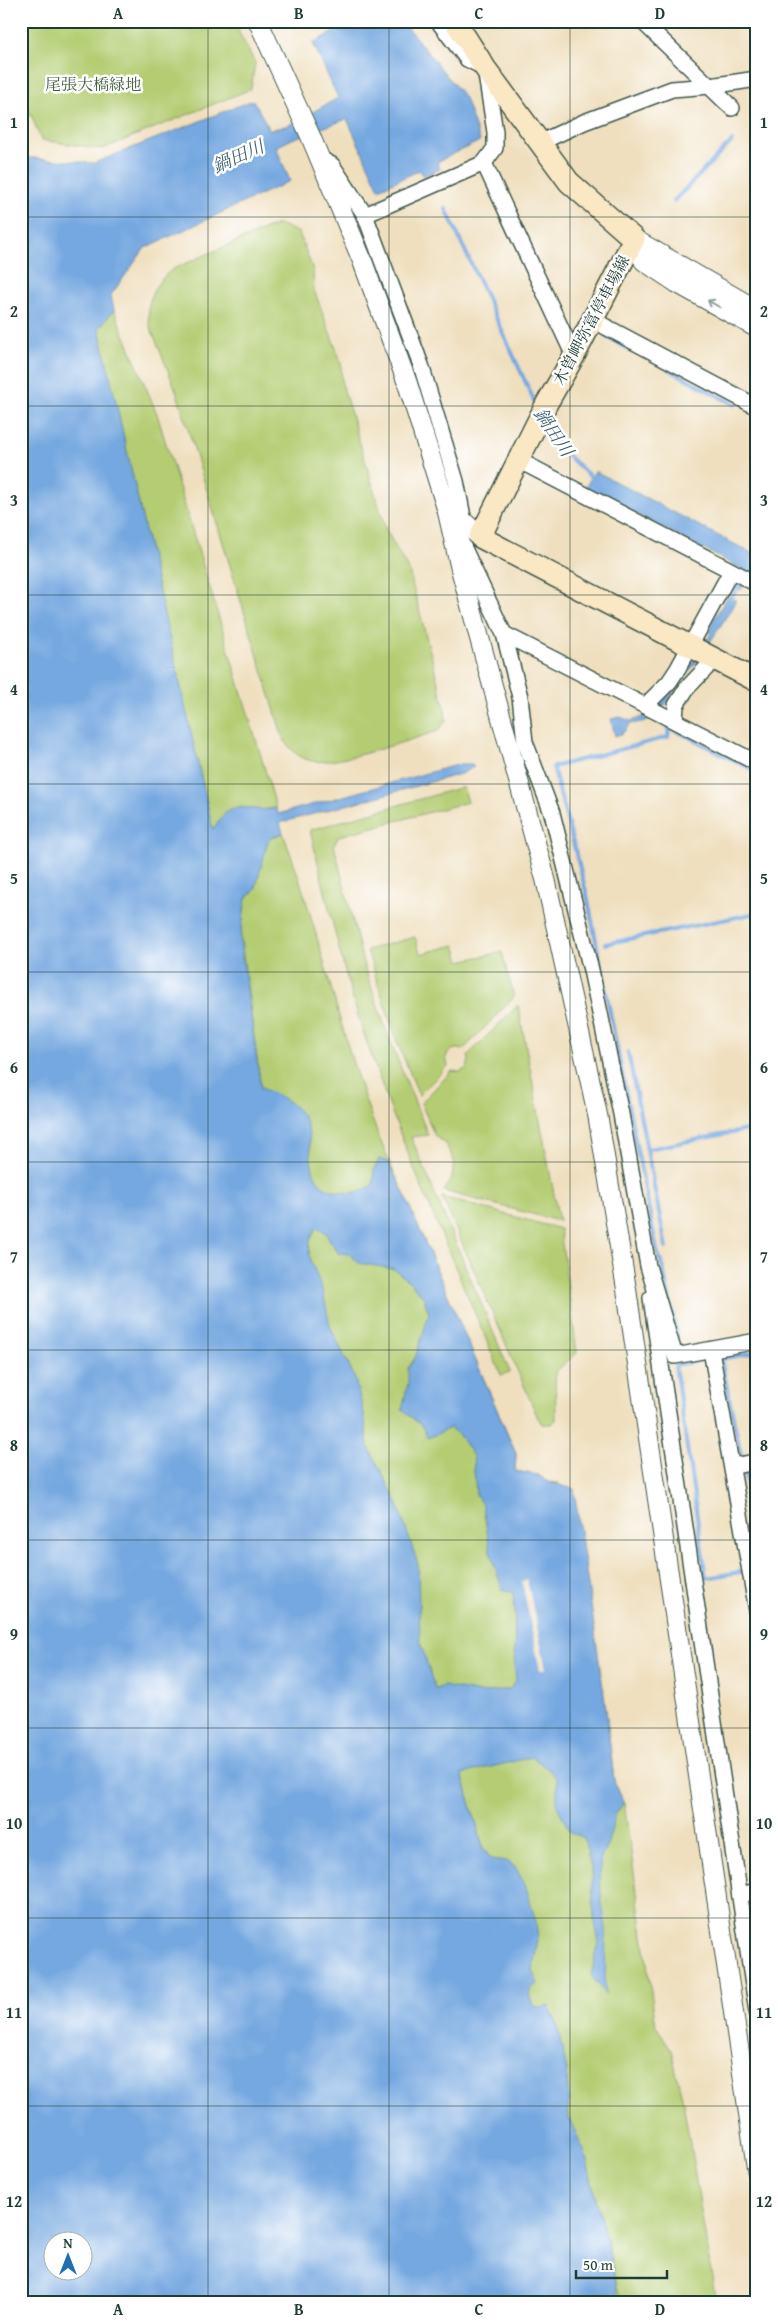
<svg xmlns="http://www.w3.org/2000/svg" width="778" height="2323" font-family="'Gentium Book Plus','Noto Serif JP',serif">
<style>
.green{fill:#b4cd73;stroke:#6a8554}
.water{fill:#74a7e0;stroke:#4a728a;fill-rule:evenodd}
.pier{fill:#efdfbe}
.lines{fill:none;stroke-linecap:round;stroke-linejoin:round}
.stream{stroke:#74a7e0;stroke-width:4}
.minor-casing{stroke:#3e5549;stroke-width:18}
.tertiary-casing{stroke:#3e5549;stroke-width:21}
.secondary-casing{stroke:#3e5549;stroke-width:24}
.minor{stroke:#fff;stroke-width:15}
.tertiary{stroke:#fff;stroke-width:19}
.secondary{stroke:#fae7c3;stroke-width:21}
.oneway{stroke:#8f9e9a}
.grid{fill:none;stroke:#1f3d34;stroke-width:1;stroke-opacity:0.55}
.labels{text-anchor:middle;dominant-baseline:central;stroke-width:5;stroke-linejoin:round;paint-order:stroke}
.park-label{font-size:16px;fill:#446144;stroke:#fff}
.street-label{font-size:16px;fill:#1f3d34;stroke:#fff}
.water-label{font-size:18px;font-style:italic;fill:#3d6270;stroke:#fff}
.neatline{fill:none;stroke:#1f3d34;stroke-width:2}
.grid-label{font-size:16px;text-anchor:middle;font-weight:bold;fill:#1f3d34}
</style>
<rect width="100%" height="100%" fill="#fff"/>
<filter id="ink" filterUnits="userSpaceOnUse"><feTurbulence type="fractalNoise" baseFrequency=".02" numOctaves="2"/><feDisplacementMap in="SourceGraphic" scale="10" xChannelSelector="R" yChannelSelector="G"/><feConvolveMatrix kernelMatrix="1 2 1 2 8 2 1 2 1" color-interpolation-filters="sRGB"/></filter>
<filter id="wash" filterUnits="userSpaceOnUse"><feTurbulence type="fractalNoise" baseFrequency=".0096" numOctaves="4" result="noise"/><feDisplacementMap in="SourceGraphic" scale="20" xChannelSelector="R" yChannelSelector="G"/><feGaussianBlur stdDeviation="1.12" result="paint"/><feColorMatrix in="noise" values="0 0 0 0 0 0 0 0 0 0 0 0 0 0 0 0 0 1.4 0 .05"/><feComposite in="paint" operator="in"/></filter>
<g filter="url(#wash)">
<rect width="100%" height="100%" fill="#efdfbe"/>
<!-- green -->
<g class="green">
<polygon points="21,21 233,21 255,63 251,89 102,149 41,140 21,89"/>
<path d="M275,225H282L299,233L313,270L314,290L341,362L342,384L386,530L409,571L445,709L446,721L438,731C411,739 336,766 312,761C298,758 290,749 283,738L176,390L150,326C145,302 153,284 173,269Z"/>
<polygon points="114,310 157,414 273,796 276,808 257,810 241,807 213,830 99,328"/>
<path d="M463,787L468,802L339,836L334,845L364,966L390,1041L428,1135L411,1137L510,1372L501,1375C456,1267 407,1160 369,1049C344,978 328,903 310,830Z"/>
<path d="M283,833C290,853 298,873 304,894C335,994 356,1097 403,1191L516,1454L515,1471L538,1475L548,1482L559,1483L540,1686L440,1706L273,1178L230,856Z"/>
<path d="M415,937L420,954L455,945L460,961L502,952L514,997L463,1050C455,1047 450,1050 446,1057L448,1066L419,1095L396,1039L367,950Z"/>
<polygon points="518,1005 559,1221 443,1191 452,1178 454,1160 445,1143 435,1136 421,1103 452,1071 460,1072 467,1068 469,1061 468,1055"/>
<polygon points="442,1197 560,1229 577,1353 555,1372 556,1420 552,1424 542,1424 538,1418"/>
<polygon points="605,1701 614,1781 624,1803 656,2026 671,2049 683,2102 716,2302 659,2302 656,2299 647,2302 621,2302 585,2153 570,2130 544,2036 529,1995 491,1859 483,1848 462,1774"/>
</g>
<!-- water -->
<g class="water">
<path d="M354,21H402L465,98L480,141L437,162L440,169L423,176L420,170L379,189L347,119L292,139L276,147L290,181L145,248L111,295L114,310L99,328L213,829C218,824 222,814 228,811C243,802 260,814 276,808L278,814L460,764H472L474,767L461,774L280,823L283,833L272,837L268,841L255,890L246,898L240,941L261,1088C277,1094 292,1101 302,1115C319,1139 298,1183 336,1191C354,1194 357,1193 373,1185L374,1170L379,1159L388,1162L403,1191L516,1454L515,1471L538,1475L548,1482L574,1489L605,1701L614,1781L624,1803L616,1813L608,1843L600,1861L601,1897L606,1928L605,1994L591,1975L599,1942L594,1918L591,1868L584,1838L571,1833L557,1806V1779L548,1769L532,1757L462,1774L483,1848L491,1859L507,1861L516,1868L526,1887L536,1922L538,1940L532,1970L538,1984L531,1988L529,1995L533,2005L540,2008L549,2006L556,2020L567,2071L569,2118L585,2153L617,2287V2302H21V157L94,163L253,100L270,130L289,125L338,98L313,43ZM316,1228L325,1232L338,1253L349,1254L359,1263L394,1269L411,1283L424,1298L429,1314L415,1358L408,1368V1383L402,1410L421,1425L428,1438L450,1428L459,1435L473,1456L476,1495L483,1506L490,1551L502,1589L513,1593C517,1622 512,1651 516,1680L510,1689L480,1693L444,1686L435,1689L420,1641L418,1564L396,1500L368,1446L364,1413L354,1376L330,1326L323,1292L309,1255L310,1241ZM52,2240H82V2270H52Z"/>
<polygon points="595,471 757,556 757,577 750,573 741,590 733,586 742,569 585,488"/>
<path d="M728,596L736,600C718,632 697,662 674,692C668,699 663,710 655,716C648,721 639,723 630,724L623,733L615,736L611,719L620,717L631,721L651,714L693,661L710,635L711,624Z"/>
</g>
<!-- pier -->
<polygon class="pier" points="527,1580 546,1669 540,1670 522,1581"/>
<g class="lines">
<!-- stream -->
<g class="stream">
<polyline points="674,201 732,141"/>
<polyline points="446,209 537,407"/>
<polyline points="605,336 634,352"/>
<polyline points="650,359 735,405"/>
<polyline points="545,422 567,455 593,479"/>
<polyline points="730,600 739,585"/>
<polyline points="605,944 757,913"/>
<polyline points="628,1052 666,1248"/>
<polyline points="648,1149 757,1128"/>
<polyline points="677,1337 663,1268 657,1251 587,895 553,767 668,737 669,727 757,772"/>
<polyline points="704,1360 675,1365 706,1578 746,1571"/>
<polyline points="742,1460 721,1359 757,1352"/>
<polyline points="744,1467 757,1534"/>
</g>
</g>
</g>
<g filter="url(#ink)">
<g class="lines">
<defs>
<g id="minor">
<polyline points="642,21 732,108"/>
<polyline points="539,143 584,122 672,89 710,86 757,79"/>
<polyline points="319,158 332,165 365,215 421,365 456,481 464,522"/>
<polyline points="484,163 574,356"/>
<polyline points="365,215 484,163 495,148 495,132 485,68 467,59 438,21"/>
<polyline points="591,319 757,407"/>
<polyline points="518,460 757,584"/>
<polyline points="460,540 504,634 520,697 525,742 552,813 591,970 621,1114 648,1266 675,1356 757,1341"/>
<polyline points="504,634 757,763"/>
<polyline points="645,706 669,682 677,670 731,571"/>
<polyline points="675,721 676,705 687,688 715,659"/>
<polyline points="651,1298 757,2012"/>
<polyline points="711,1350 757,1611"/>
<polyline points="733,1466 757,1462"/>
<polyline points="740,1895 757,1891"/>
</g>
<g id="tertiary">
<polyline points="258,21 310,135 362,260 407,382 447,510 460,567 546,881 598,1117 626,1286 757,2171"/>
<polyline points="634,239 644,261 677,283 757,328"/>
<polyline points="634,239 757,310"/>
<polyline points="447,510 464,522 480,537"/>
</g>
<polyline id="secondary" points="455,21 485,68 569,182 634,239 574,356 547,403 480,537 757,681"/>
</defs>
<!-- minor casing -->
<use href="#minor" class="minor-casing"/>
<!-- tertiary casing -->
<use href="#tertiary" class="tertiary-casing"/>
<!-- secondary casing -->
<use href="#secondary" class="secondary-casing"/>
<!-- minor -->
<use href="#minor" class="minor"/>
<!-- tertiary -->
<use href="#tertiary" class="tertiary"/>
<!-- secondary -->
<use href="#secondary" class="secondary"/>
</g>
<!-- one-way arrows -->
<defs><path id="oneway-shaft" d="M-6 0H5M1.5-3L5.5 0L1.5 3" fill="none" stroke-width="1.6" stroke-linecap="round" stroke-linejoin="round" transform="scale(1.25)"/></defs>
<use class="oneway" href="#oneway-shaft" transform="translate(714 304) rotate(-150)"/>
</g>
<!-- grid -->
<path class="grid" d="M208,21V2302M389,21V2302M570,21V2302M21,217H757M21,406H757M21,595H757M21,784H757M21,972H757M21,1162H757M21,1350H757M21,1540H757M21,1728H757M21,1918H757M21,2106H757"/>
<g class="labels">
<!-- park labels -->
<g class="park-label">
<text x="93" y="84">尾張大橋緑地</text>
</g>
<!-- street labels -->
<g class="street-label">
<text transform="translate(591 320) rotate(-62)">木曽岬弥富停車場線</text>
</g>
<!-- water labels -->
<g class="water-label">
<text transform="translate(238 156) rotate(-24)">鍋田川</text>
<text transform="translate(554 432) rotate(56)">鍋田川</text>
</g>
</g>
<!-- margin -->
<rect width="778" height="2323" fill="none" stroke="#fff" stroke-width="55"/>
<!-- north arrow -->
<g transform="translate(68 2256)"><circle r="24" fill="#ffffff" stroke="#a5b1ae"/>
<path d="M0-4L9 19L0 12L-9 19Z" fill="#1f6fb2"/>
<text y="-8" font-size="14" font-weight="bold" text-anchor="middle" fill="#1f3d34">N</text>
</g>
<!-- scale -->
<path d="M576 2270v8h91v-8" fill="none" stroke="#1f3d34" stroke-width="2.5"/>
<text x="583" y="2270" font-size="15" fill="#1f3d34" stroke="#ffffff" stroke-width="4" paint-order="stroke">50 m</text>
<rect x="28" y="28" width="722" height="2268" class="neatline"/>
<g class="grid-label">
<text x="118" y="19">A</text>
<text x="299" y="19">B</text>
<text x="479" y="19">C</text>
<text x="660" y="19">D</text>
<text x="14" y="128">1</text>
<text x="764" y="128">1</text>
<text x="14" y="317">2</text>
<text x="764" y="317">2</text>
<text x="14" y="506">3</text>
<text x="764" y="506">3</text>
<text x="14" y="695">4</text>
<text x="764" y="695">4</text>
<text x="14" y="884">5</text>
<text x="764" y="884">5</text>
<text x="14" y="1073">6</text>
<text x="764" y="1073">6</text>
<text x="14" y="1262">7</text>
<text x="764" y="1262">7</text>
<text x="14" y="1451">8</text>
<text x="764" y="1451">8</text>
<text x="14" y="1640">9</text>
<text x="764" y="1640">9</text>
<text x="14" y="1829">10</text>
<text x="764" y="1829">10</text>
<text x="14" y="2018">11</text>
<text x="764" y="2018">11</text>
<text x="14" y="2207">12</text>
<text x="764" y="2207">12</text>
<text x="118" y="2315">A</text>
<text x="299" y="2315">B</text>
<text x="479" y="2315">C</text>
<text x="660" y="2315">D</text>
</g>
</svg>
